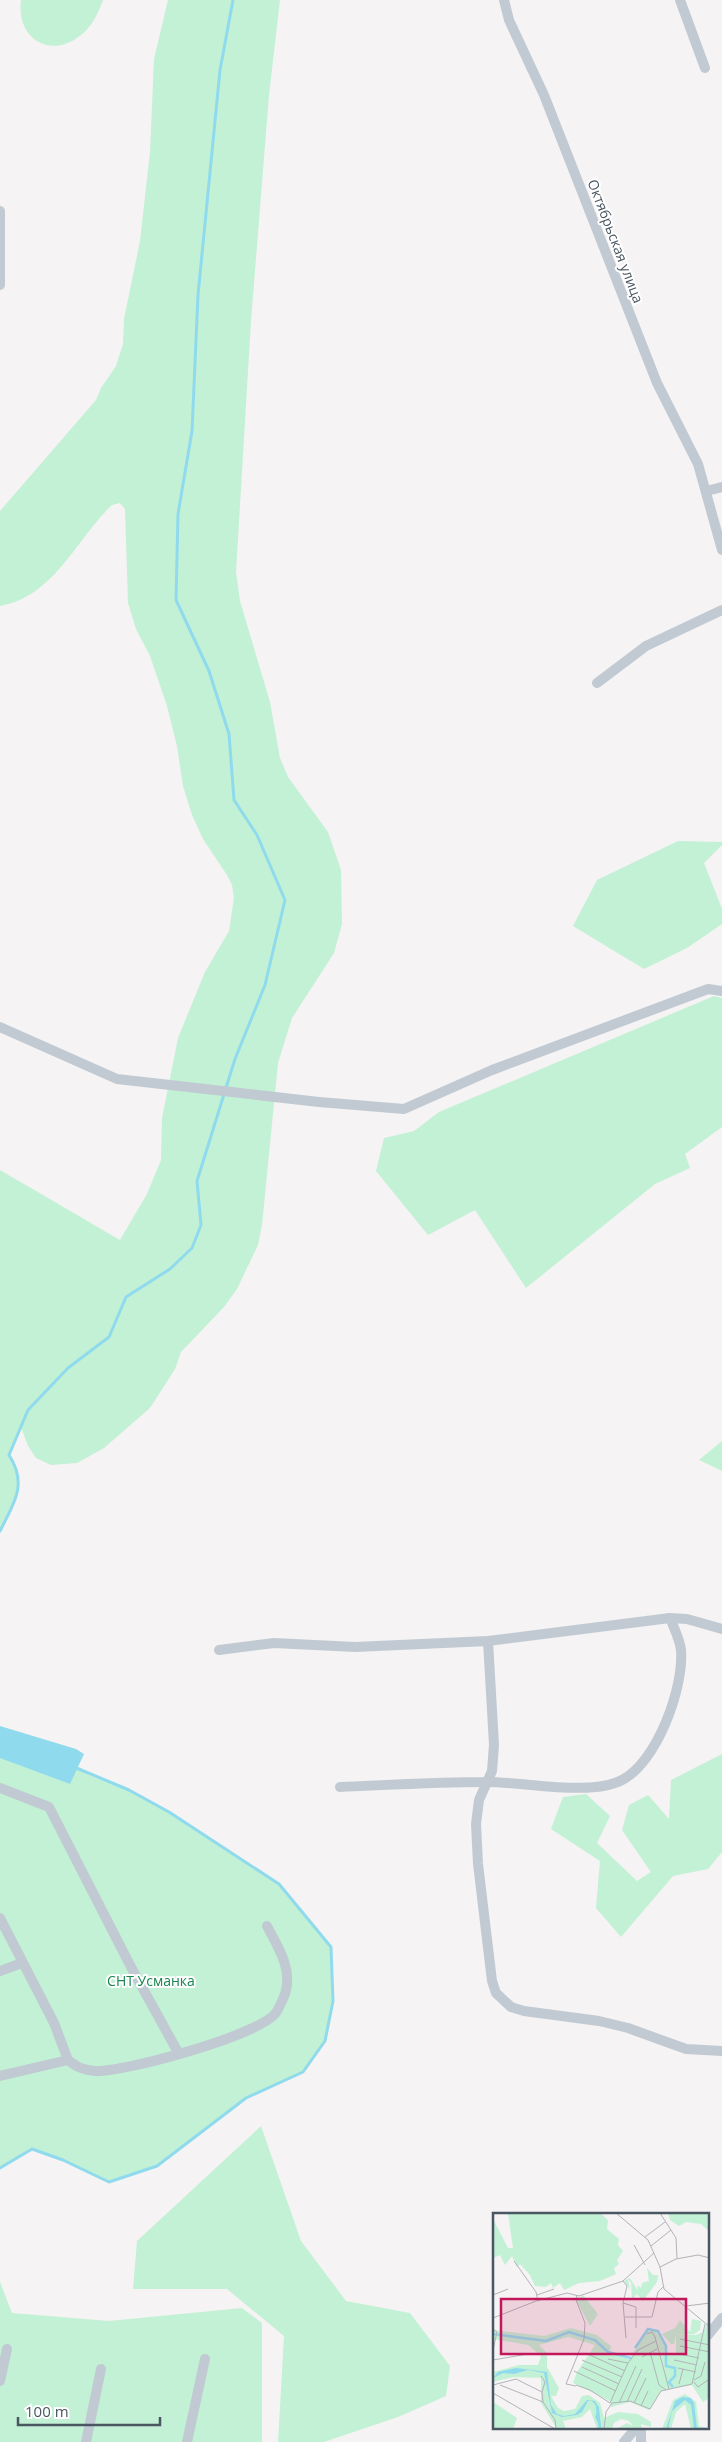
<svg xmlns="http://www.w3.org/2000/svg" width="722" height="2442" font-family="'Open Sans',sans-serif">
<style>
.green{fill:#c3f1d5}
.water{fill:#90daee}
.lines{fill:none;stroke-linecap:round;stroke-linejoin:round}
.stream{stroke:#90daee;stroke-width:3}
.minor{stroke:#c1cad2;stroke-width:10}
.labels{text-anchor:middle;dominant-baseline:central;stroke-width:4;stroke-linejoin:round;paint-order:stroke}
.street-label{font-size:14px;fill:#4a5661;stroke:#fff}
.park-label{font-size:14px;fill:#17864f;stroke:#fff}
.inset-river{fill:none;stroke:#90daee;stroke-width:2.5}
.inset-road{fill:none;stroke:#b1b4b9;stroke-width:1}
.view{fill:#c2185b;fill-opacity:0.15;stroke:#c2185b;stroke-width:2.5}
.inset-edge{fill:none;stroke:#4a5661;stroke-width:2.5}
</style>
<rect width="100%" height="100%" fill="#f5f3f3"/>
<!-- green -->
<g class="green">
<path d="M21,0H103C98,14 91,29 77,38C46,59 16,35 21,0Z"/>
<path d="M168,0H280L269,95L251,321L236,572L240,601L270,702L280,758L288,777L328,832L341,870L342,924L334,953L292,1018L278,1063L262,1225L258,1245L237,1289L224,1307L181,1352L175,1369L150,1408L104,1448L77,1463L51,1465L36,1458L28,1446L21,1427L9,1455C28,1484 14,1503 0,1530V1170L120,1240L147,1194L161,1160L162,1118L178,1038L205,972L229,931L234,898L232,885L227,875L203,839L192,815L183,786L177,746L167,706L150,656L136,629L128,603L125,509L120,503L112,505C76,539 55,596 0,606V511L96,400L101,388L116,366L123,344L124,319L140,241L150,152L154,59Z"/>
<polygon points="678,841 722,842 722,845 704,863 722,909 722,924 687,948 644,969 573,926 597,880"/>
<polygon points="714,996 722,998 722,1127 685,1154 690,1168 655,1184 526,1288 475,1210 428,1235 376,1171 384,1138 414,1131 439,1112"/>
<polygon points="722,1441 722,1471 699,1460"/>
<polygon points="0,1741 73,1767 91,1776 129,1790 169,1812 279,1884 331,1947 333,2001 325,2041 303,2072 246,2098 157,2166 109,2182 63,2160 32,2149 0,2168"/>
<polygon points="722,1754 722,1852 708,1869 673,1876 621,1937 596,1908 600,1861 551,1829 563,1797 586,1794 610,1816 597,1843 637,1881 651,1872 622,1830 629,1805 648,1795 669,1819 671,1780"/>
<polygon points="261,2126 301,2241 346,2301 410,2313 450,2366 446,2396 398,2417 324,2442 278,2442 284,2336 227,2289 133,2289 137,2241"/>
<polygon points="0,2282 12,2313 109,2321 242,2308 262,2323 262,2442 0,2442"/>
</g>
<!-- water -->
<polygon class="water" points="0,1726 76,1749 84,1754 70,1784 0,1758"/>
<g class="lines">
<!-- stream -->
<g class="stream">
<path d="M0,1531C14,1503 28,1484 9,1455L28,1410L68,1368L109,1337L126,1297L170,1269L192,1248L201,1225L197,1181L235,1059L265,985L285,900L257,835L234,800L229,734L209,671L176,600L178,514L192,431L198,295L220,70L233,0"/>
<polyline points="0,2168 32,2149 63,2160 109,2182 157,2166 246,2098 303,2072 325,2041 333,2001 331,1947 279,1884 169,1812 129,1790 74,1767"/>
</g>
<!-- minor -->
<g class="minor">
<polyline points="504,0 509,20 544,95 657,383 698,464 722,550"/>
<polyline points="680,0 705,68"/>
<polyline points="0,211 0,285"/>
<polyline points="706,491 722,487"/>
<polyline points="597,683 646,646 722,610"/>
<polyline points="0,1027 117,1079 319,1102 404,1109 492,1070 708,989 722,991"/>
<polyline points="488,1641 494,1745 492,1771 479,1800 476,1824 478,1864 492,1981 496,1993 511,2007 524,2011 599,2021 628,2028 686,2049 722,2051"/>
<polyline points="219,1650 274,1643 355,1647 488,1641 670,1618 687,1619 722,1629"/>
<path d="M340,1787C388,1785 436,1782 484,1782C522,1781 590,1797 622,1780C657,1762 684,1688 681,1650C680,1640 674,1628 670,1618"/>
<polyline points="0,1788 49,1807 131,1967 179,2054"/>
<polyline points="0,1918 54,2023 68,2060"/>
<polyline points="0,1971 22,1963"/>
<path d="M0,2076L68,2060C77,2067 83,2070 95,2071C126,2072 255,2036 275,2014C279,2009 283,1999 285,1994C293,1969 278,1947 267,1926"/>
<polyline points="708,2335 722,2318"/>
<polyline points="0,2381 7,2349"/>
<polyline points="641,2428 641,2442"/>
<polyline points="86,2442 101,2369"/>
<polyline points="187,2442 205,2359"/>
<polyline points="624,2442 636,2428"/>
</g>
</g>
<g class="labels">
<!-- street labels -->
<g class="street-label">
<text transform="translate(616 241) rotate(69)">Октябрьская улица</text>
</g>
<!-- park labels -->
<g class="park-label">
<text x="151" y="1980">СНТ Усманка</text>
</g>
</g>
<!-- overview -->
<g transform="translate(493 2213)">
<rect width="216" height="216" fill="#f5f3f3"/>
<path d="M15,0H107L115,7L114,16L126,26L125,32L130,38L124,47L126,51L121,55L123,61L107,68L86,70L71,77L67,70L60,75L58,70L53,74L42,73L37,62L27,51L24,54L19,43L12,52L7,42L0,45V6L15,35H20ZM175,0H216V18L208,11L193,9L186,13L177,7ZM154,55L160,62H165L164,69L150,88L144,81L139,87L138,70L135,66L137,77L131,68L137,65L145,78L144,72L148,75L149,70L156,68ZM90,82L105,101L97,113L83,87ZM199,106L208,108L207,117L201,121H184L203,122L210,119L216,107V185L210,189L199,172L168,178L156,197L137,189L118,194L117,188L80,170L84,159L102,132L75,124L46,132L54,140V154L66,175L63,183H58L65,195L71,198L82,196L89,183L96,182L107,190L111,205L125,199L145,201L158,209V214L148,211L149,216H123L134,210L140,213L136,208L128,206L121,210L119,216H104L97,196L89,204L70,208L73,216H64L48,190V165L20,164L0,169V159L26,152H45L48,143L35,132L0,126V117L51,123L78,115L104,122L118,133L117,140L136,146L155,116L165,118L173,133L172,142L183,140V123L181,131H178L169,121L182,115L187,107L197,119ZM192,181L203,189L206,213L217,216H198L192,191L183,199L178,216H169L180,187ZM0,189L24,205L20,216H0Z" fill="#c3f1d5"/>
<path d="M23,155L54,159L58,192L64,201L71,203L82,201L94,187L102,188L106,195L108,216L102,204L105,195L99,188H95L89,199L84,202L69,204L59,200L51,160L35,157L21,161L10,160L0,165L5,159ZM190,184L198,185L201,190L204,216L201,215L198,192L192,187L179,198L175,216H173L182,188Z" fill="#90daee"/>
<path class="inset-river" d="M0,121L53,128L76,119L102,127L115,139L138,145M142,135L155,116L165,118L173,133V153L182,155V163L176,169L180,174M104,193L107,216"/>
<path class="inset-road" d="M123,0L155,27L167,54L171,76L217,114M167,0L183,25L184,45M152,24L172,9M141,32L152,52M158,33L178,17M21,48L43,79L45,88M167,54L183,46L205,42L217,45M130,68L134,73L130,90L133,125M0,82L15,76M44,82L61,76M130,90L143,94V115M193,93L217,90M132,104H159L165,79L171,73M0,105L43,88L74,80L86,83L130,68L161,40M0,116L4,119L0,137M154,121L159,119L162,124L176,176M187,126L217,132M187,133L217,139M157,139L166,172L173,177M186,141L206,145M97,142L132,158M149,144L164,136M115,146L135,150L117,190M0,147L35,141M89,147L129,164M181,147L204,152M135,150L145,137L163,128M89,154L126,171M185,155L203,159M81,158L123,178M48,163L52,169L49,179M201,167L208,163L212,149M201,169L205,174L215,167M186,171L190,156M0,172L23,166L49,179L50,189L62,207L63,216M7,172L50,189M83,172L97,177L117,190M83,173L73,171L91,126L92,110L83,87L84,82M0,180L62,216M134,189L149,156M126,190L143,153M141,190L153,165M148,193L155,178M111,216L113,199L119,190L137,188L157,196L168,178L199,171L212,111"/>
<path class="view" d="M8,86H193V141H8Z"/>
<rect width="216" height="216" class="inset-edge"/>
</g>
<!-- scale -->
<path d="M18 2417v8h142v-8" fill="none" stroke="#4a5661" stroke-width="2.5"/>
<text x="25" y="2417" font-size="15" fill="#4a5661" stroke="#ffffff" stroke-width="4" paint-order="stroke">100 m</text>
</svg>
